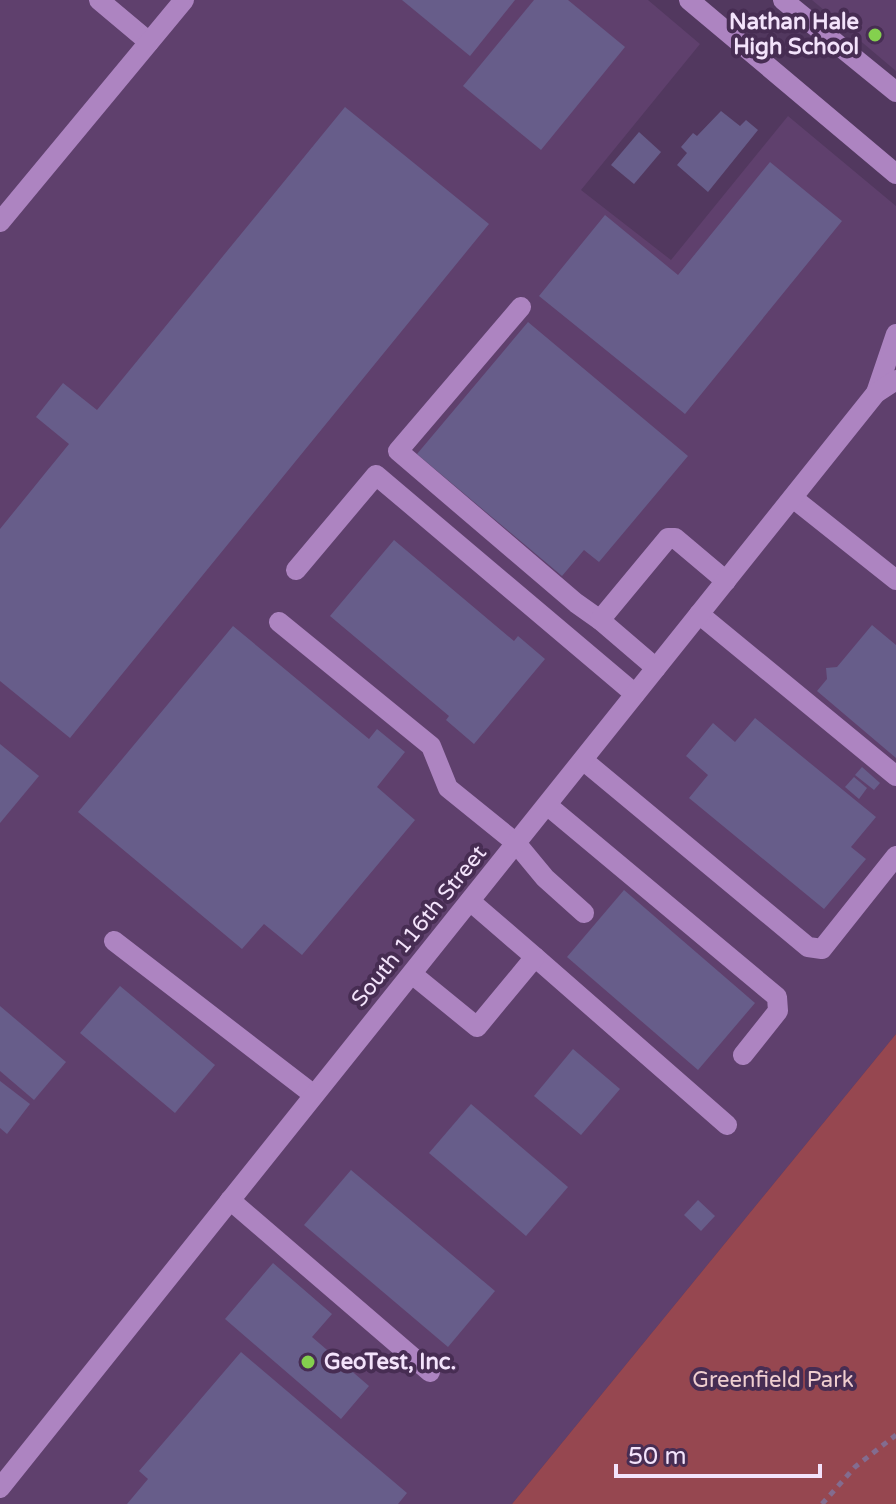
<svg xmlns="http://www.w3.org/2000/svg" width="896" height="1504" font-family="'Varela Round',sans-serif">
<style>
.built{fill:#5f406d}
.green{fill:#964750}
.building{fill:#675d8a}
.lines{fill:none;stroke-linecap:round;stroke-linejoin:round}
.path{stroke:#836c8f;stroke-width:5;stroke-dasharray:6 6;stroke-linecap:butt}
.minor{stroke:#ad84c1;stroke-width:20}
.poi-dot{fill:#84d04e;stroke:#472d53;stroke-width:3}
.labels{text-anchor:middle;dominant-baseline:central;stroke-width:8;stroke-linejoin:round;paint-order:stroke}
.poi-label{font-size:22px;font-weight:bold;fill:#f3e3fb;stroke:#472d53;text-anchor:end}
.street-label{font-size:22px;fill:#f3e3fb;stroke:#472d53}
.park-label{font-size:22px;fill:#efcecf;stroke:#472d53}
</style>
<rect width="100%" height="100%" fill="#52385f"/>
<!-- built -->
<g class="built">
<polygon points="0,0 648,0 700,44 581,190 671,260 788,116 896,206 896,1034 512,1504 0,1504"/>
<polygon points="812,0 896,0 896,71"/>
</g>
<!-- green -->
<polygon class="green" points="896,1034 896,1504 512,1504"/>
<!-- building -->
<g class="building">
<polygon points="402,0 515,0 470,56"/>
<polygon points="534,0 568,0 625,47 541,150 463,86"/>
<polygon points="345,107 489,224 70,738 0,681 0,529 69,444 36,417 63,383 97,410"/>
<polygon points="721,111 740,126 746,120 758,130 708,192 677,165 687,153 681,147 693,133 697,136"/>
<polygon points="639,132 661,152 634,184 611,165"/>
<polygon points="770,162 842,221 685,414 539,296 605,215 678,275"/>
<polygon points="528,322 688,456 599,562 584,550 562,576 417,454"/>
<polygon points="394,540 514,641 518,636 545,659 474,744 446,720 449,716 330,616"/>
<polygon points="872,625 896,645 896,758 817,691 827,679 826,668 837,667"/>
<polygon points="233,626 369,739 377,729 405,752 377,787 415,820 302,955 264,924 242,949 78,812"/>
<polygon points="755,718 876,817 851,847 866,859 824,909 689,798 708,775 686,756 713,723 735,742"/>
<polygon points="0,744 39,776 0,823"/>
<polygon points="862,767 880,783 874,790 855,775"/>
<polygon points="854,777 867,788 859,799 845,787"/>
<polygon points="624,890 755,1003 698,1070 567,957"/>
<polygon points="120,986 215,1065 175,1113 80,1033"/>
<polygon points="0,1006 66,1062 34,1100 0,1071"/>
<polygon points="573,1049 620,1089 581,1135 534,1096"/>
<polygon points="0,1081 30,1104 7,1134 0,1128"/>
<polygon points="471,1104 568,1187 526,1236 429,1153"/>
<polygon points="351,1170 495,1291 448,1347 304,1225"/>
<polygon points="698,1200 715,1216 701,1231 684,1215"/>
<polygon points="273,1263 332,1314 312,1337 369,1386 341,1419 225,1319"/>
<polygon points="241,1352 407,1493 398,1504 127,1504 148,1479 139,1471"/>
</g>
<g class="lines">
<!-- path -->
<polyline class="path" points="822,1504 855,1467 896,1435"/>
<!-- minor -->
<g class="minor">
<polyline points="99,0 149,42"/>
<polyline points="689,0 896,174"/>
<polyline points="783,0 896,92"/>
<polyline points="0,222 184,0"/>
<polyline points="521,307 398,451 576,603 600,620"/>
<polyline points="876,393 896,334"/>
<polyline points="793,498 896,580"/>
<polyline points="296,570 376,475 635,694"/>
<polyline points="699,614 896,776"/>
<polyline points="279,622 431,746 448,788 516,843 545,878 584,913"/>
<polyline points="656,668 600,620 668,538 675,538 726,581"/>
<polyline points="583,760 808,947 822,949 896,856"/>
<polyline points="547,805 777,997 778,1011 743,1055"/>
<polyline points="114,941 314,1095"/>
<polyline points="535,957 727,1125"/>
<polyline points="412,974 477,1027 535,957 470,901"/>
<polyline points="230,1200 430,1372"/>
<polyline points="0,1488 876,393 896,380"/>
</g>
</g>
<!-- markers -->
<g class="poi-dot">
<circle cx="875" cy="35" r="8"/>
<circle cx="308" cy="1362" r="8"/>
</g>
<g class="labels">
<!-- poi labels -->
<g class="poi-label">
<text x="859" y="22">Nathan Hale<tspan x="859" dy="25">High School</tspan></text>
<text x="324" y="1362" text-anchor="start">GeoTest, Inc.</text>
</g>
<!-- street labels -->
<g class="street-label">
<text transform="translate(419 926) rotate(-51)">South 116th Street</text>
</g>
<!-- park labels -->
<g class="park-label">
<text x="773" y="1380">Greenfield Park</text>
</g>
</g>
<!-- scale -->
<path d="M616 1464v12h204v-12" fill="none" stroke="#f3e3fb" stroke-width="4"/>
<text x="628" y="1464" font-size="24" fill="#f3e3fb" stroke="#472d53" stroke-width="6" paint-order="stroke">50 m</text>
</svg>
